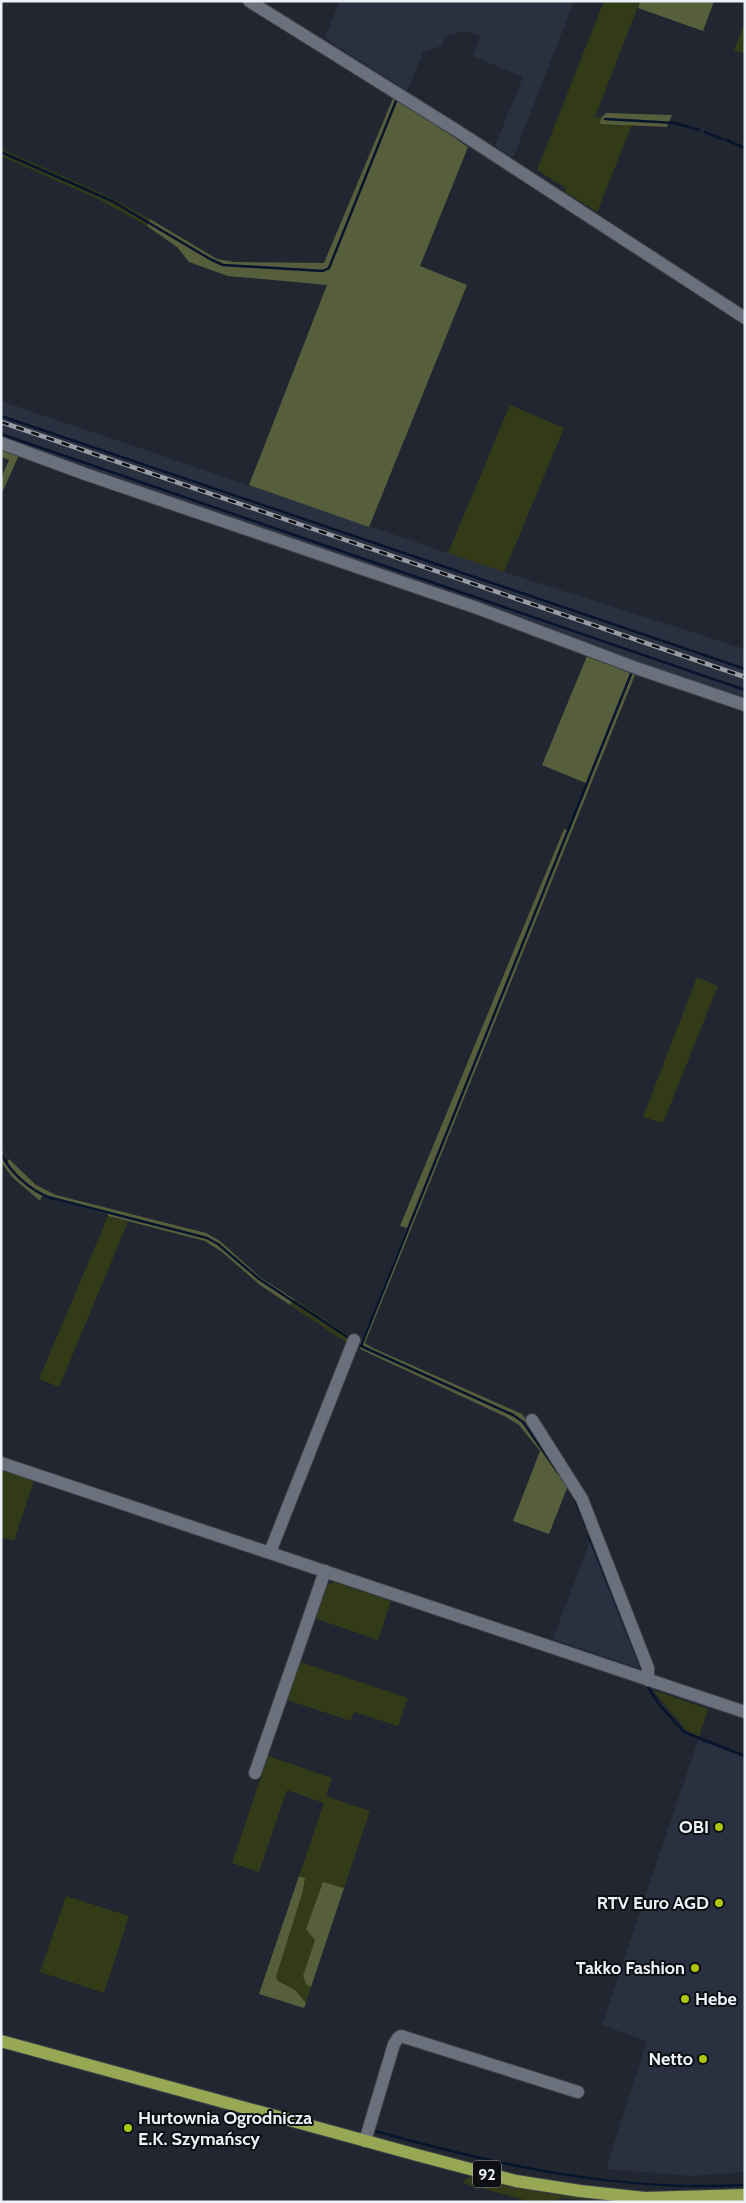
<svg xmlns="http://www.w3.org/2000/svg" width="746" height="2203" font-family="Cabin,sans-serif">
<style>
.built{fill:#293140}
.green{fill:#333a18}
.forest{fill:#575e3b}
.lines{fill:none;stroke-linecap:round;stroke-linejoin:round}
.stream{stroke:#07142e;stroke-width:2.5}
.minor-casing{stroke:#3d4148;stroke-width:14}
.major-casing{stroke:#3d4148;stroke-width:14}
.minor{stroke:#6b717c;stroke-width:12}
.major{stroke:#97a753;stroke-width:12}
.rail-casing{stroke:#989ca4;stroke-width:4.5}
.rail{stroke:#0d0f13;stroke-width:2.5;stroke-dasharray:8;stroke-linecap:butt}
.poi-dot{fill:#aec60c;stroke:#0d0f13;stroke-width:2}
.labels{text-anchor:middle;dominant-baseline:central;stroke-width:4;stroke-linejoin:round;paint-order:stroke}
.shield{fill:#0d0f13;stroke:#aaadb3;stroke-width:1}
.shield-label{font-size:16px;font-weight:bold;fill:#edf1f7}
.poi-label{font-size:18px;font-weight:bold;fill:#edf1f7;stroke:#0d0f13;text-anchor:end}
</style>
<rect width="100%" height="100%" fill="#212630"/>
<!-- built -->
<g class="built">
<polygon points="340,1 574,1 513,158 495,146 523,77 473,56 480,36 465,31 446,36 441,46 423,52 407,91 325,38"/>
<polygon points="1,401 504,572 745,649 745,711 635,675 478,614 1,449"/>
<polygon points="592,1536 643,1669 553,1639"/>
<polygon points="698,1740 743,1757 745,1754 745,2172 692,2176 606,2169 647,2041 602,2025"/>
</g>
<!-- green -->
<g class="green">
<polygon points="604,1 640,1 595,117 602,117 600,124 632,125 597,212 565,192 566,188 537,170"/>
<polygon points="745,22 745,54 734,51"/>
<polygon points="1,149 101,193 150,219 147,226 98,199 1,156"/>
<polygon points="510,405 564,428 504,572 448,553"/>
<polygon points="697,977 718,986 663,1123 643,1117"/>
<polygon points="108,1216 128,1222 59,1387 39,1379"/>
<polygon points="294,1299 351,1337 347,1343 290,1305"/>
<polygon points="1,1466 35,1477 14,1541 1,1537"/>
<polygon points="334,1582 391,1601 378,1640 314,1618 325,1586"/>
<polygon points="300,1662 408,1698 398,1726 354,1712 351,1721 287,1700"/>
<polygon points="653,1690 708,1709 699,1737 686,1730"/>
<polygon points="268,1756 332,1778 326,1796 370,1811 344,1888 323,1883 306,1929 315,1940 303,1976 306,1984 311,1987 306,2003 295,1990 278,1981 276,1977 303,1891 305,1878 299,1876 324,1803 287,1790 259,1872 232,1863"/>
<polygon points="66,1896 129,1916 104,1993 40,1972"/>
<polygon points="469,2177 551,2194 606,2202 563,2198 550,2202 532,2202 462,2183"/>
</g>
<!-- forest -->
<g class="forest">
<polygon points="640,1 714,1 703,31 638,8"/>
<polygon points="394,96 468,147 420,266 467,285 369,527 249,485 327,285 228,276 189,262 177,247 147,226 150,219 217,259 235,262 324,263"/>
<polygon points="606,113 672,115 667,127 599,124 602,117"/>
<polygon points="1,449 19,455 1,495 1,478 9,460 1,457"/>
<polygon points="587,656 635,675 365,1343 373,1348 522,1414 569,1483 549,1534 513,1521 540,1451 519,1425 506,1417 360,1349 360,1344 357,1343 358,1340 362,1341 407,1228 400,1226 564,829 569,831 588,784 542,765"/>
<polygon points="1,1146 6,1165 9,1159 36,1185 56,1195 206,1233 220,1241 261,1278 294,1299 290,1305 260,1285 222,1252 205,1241 108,1216 108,1214 42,1196 40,1201 12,1177 1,1162"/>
<polygon points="299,1876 305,1878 303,1891 276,1977 278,1981 295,1990 306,2003 304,2008 259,1994"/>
<polygon points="323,1882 344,1888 311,1987 306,1984 303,1976 315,1940 306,1929"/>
</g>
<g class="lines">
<!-- stream -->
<g class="stream">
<polyline points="605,119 675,123 699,130"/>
<polyline points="705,132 722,139"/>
<polyline points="726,140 745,148"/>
<polyline points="1,152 112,201 210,259 223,265 323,271 329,268 396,101"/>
<polyline points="1,416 745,669"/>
<polyline points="1,434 745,690"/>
<path d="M1,1154C11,1173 29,1189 48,1197L207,1238L218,1244L259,1279L349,1338"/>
<polyline points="361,1346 631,674"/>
<polyline points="361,1346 513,1415 523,1422 559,1474"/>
<polyline points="574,1497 586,1527"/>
<polyline points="589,1536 641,1667"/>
<polyline points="648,1687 658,1703 684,1732 745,1756"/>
<path d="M375,2131C497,2165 616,2192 745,2185"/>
</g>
<defs>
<g id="minor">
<polyline points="249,1 456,130 745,318"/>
<polyline points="1,443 85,474 477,608 639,669 745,705"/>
<polyline points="532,1420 582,1499 648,1668 648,1680"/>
<polyline points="1,1463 745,1712"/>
<polyline points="270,1552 354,1340"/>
<polyline points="255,1773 325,1571"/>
<polyline points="365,2141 394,2044 398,2038 401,2036 578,2092"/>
</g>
<polyline id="major" points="1,2041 417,2155 516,2181 580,2191 645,2198 745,2195"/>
</defs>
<!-- minor casing -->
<use href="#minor" class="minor-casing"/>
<!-- major casing -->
<use href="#major" class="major-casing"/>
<!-- minor -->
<use href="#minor" class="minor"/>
<!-- major -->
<use href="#major" class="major"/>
<defs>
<polyline id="rail" points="1,422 745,677"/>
</defs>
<!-- rail casing -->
<use href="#rail" class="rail-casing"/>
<!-- rail -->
<use href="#rail" class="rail"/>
</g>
<!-- markers -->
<g class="poi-dot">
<circle cx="719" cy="1827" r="5"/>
<circle cx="719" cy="1903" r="5"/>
<circle cx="695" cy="1968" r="5"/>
<circle cx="685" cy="1999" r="5"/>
<circle cx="703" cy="2059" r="5"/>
<circle cx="128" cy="2128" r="5"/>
</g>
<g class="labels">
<!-- shield labels -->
<rect class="shield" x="473" y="2160.5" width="28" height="27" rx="4"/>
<g class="shield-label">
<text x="487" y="2174">92</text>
</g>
<!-- poi labels -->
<g class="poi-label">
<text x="709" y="1827">OBI</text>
<text x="709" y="1903">RTV Euro AGD</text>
<text x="685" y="1968">Takko Fashion</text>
<text x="695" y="1999" text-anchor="start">Hebe</text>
<text x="693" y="2059">Netto</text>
<text x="138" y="2118" text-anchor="start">Hurtownia Ogrodnicza<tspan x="138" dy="21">E.K. Szymańscy</tspan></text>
</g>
</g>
<!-- border -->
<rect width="746" height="2203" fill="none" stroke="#edf1f7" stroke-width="5"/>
</svg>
